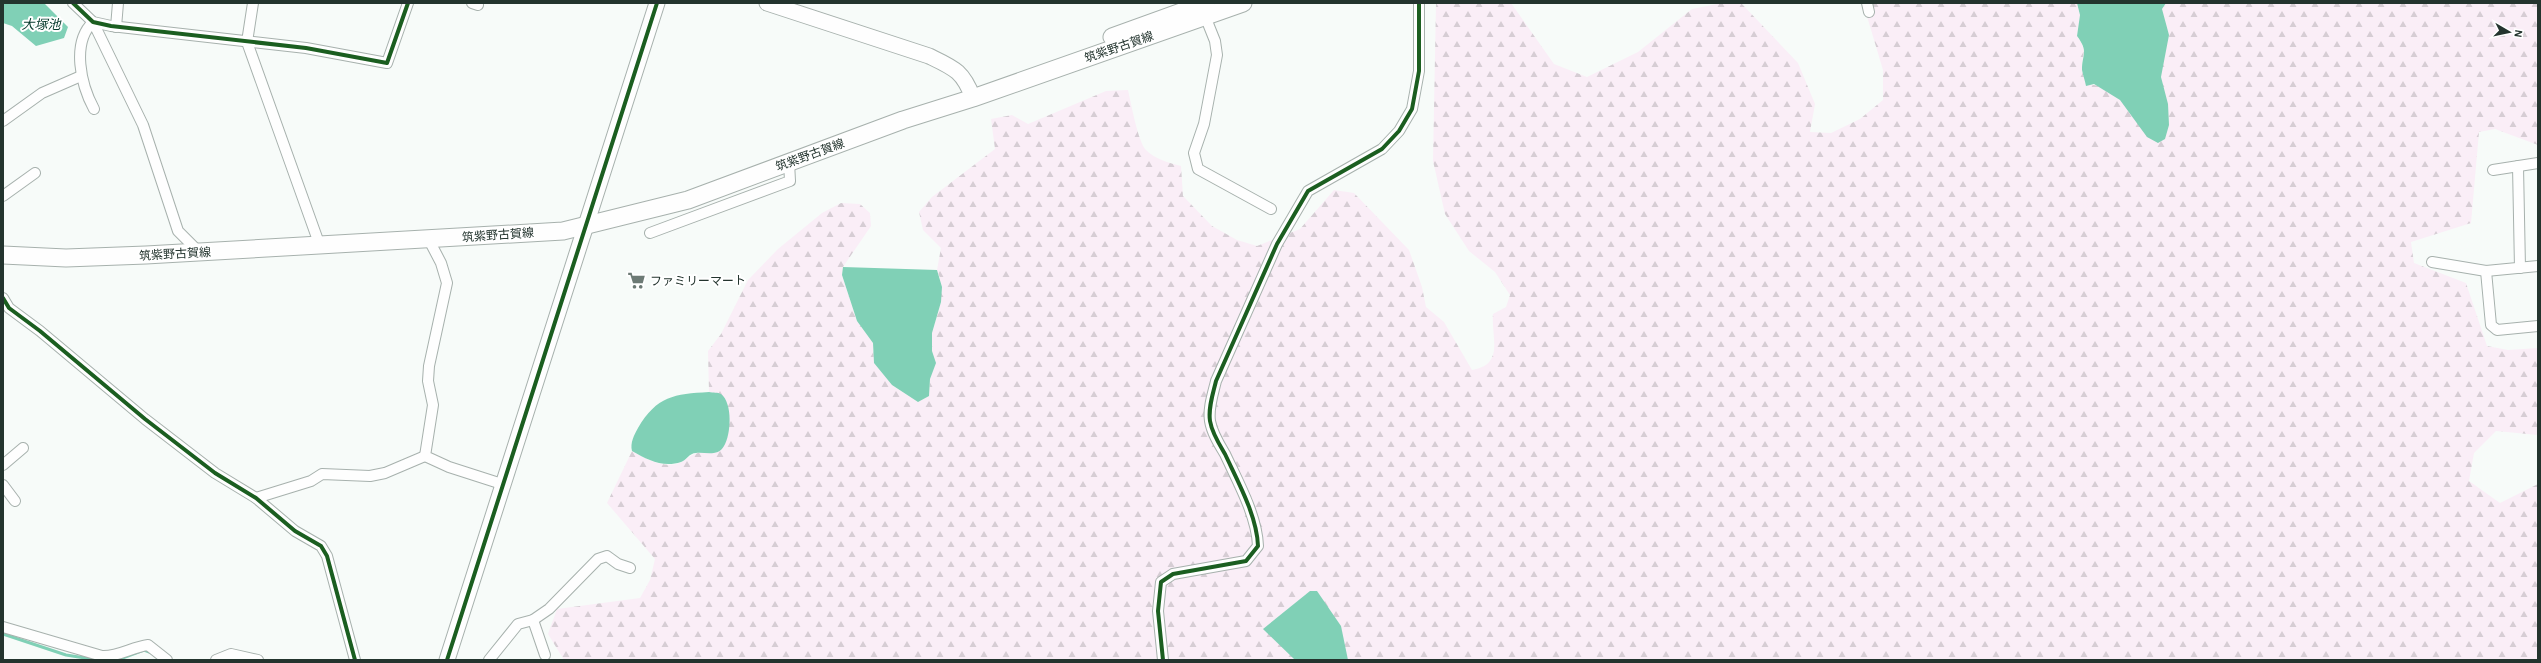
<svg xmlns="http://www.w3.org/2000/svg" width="2541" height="663" font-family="'Alegreya Sans','Noto Sans JP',sans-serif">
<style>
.forest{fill:url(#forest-firs)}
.water{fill:#80d0b6}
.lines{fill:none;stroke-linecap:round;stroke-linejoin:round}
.stream{stroke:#80d0b6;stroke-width:3}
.street-casing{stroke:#a7b1ad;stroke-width:12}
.secondary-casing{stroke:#a7b1ad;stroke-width:17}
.primary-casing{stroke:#a7b1ad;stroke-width:19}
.street{stroke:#fefefe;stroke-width:10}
.secondary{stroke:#fefefe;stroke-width:15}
.primary{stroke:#fefefe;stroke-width:17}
.cycleway-casing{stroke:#fff;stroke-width:6}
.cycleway{stroke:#1b5e20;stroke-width:4}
.labels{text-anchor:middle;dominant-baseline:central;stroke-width:4;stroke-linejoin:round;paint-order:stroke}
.street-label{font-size:12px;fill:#23342e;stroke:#fff}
.poi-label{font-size:12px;fill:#23342e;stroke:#fff;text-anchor:start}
.water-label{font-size:13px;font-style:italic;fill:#023729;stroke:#fff}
</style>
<defs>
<pattern id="forest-firs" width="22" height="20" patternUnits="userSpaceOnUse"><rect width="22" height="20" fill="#faeef7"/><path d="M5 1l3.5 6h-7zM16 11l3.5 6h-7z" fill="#d6cdd4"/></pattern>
</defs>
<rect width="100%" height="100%" fill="#f7fbf9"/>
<!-- forest -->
<path class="forest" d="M1436,3H1511L1554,64L1587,77L1638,52L1692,9L1722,3H1741L1798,63L1815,104L1810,132L1831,133L1860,119L1883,100V70L1863,3H2077L2080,15L2077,36C2088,52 2082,53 2082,69C2083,75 2085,80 2086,85C2110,82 2130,108 2141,128L2163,85L2161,77L2168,35L2162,9L2166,3H2538V145L2495,129L2479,132L2471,223L2411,242L2414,263L2466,283L2487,346L2508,350L2538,348V435L2496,431L2474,453L2469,481L2500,503L2538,484V660H564L548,634L557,609L640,598L650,580L655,559L607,503L632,451C645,459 669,471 683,461C698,451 697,452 715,453C725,428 736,419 720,394L709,392L708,351L721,334L748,280L778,249L822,213L841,203L860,204L870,213L871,226L843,267L842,275L857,321L873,343L874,363L892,385L918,402L929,396L930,379L935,363L932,351V333L941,302L940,278L937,270L941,248L923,230L919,212L932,197L995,149L991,119L1012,115L1028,124L1106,91L1128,90C1131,103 1138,142 1146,150C1155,159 1169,163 1181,166L1183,196L1212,226L1237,240L1257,246L1300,229L1334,190L1354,193L1409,250L1422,287L1426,307L1444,322L1472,370C1505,365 1491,337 1493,314L1506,307L1510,295L1495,272L1469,251L1445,214L1433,161Z"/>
<!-- water -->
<g class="water">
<polygon points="3,3 44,3 68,27 64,38 36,46 12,26 3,23"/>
<path d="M2077,3H2166L2162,9L2169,35L2161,77L2168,104L2169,125L2165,139L2158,143L2147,137L2120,100L2094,84L2086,86C2085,81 2083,75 2082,70C2082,54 2089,52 2077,36L2080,15Z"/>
<polygon points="843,267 937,270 942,287 941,302 932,333 932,351 936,363 930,379 929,396 918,402 892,385 874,363 873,343 857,321 842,275"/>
<path d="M709,392C713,393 718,392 721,394C733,403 731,435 724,446C718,457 706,452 696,453C689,453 687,460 681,462C663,468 648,460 632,451C630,443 634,435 638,428C657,396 674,394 709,392Z"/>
<polygon points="1310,591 1317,591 1341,626 1348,660 1295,660 1263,629"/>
</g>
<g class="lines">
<!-- stream -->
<g class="stream">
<polyline points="3,634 66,655 98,660"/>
<polyline points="117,660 144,650 152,653"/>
</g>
<defs>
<g id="street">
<polyline points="73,3 93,22 111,26 306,48 387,63 408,3"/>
<polyline points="253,3 247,42 320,246"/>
<polyline points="472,3 478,5"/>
<polyline points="1867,3 1869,12"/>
<polyline points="1205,16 1215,41 1217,55 1204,124 1194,153 1198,169 1271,209"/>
<polyline points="116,27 118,3"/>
<path d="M94,109C81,85 71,43 93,22L143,125L178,231L200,253"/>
<polyline points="3,121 42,93 81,76"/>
<polyline points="2518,166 2520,268"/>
<polyline points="2493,170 2538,163"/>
<polyline points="3,196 35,173"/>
<polyline points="650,233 790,181 789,162"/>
<polyline points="429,240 441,263 447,283 429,366 428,381 433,405 425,456 449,467 505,485"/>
<polyline points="2432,262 2486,271 2538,266"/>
<polyline points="2486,271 2491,325 2497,330 2538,326"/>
<polyline points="3,298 9,308 40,331 145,419 215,473 256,498 295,531 321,546 327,556 355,660"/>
<polyline points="3,465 23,448"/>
<polyline points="3,485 15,501"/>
<polyline points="256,498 311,481 322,474 370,476 385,473 425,456"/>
<polyline points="533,620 545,655"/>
<path d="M3,627L102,656C118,657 132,647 148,645L167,660"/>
<polyline points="216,660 231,654 258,660"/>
<polyline points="489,660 518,624 533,620 549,609 598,559 607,556 618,564 630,568"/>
<path d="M1163,660L1158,611L1161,582L1173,574L1246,561L1258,546C1257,516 1238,482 1225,454C1219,444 1212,433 1210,421C1208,408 1213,394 1216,381L1277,244L1308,191L1382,149L1399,131L1412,109L1419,71V3"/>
</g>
<g id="secondary">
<path d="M767,3L929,56C954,68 963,71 973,98"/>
<polyline points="447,660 657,3"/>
</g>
<g id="primary">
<polyline points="1112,37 1206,3"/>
<polyline points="3,255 66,258 146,255 563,231 688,200 903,120 973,98 1243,3"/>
</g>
</defs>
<!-- street casing -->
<use href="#street" class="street-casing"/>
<!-- secondary casing -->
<use href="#secondary" class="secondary-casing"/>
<!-- primary casing -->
<use href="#primary" class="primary-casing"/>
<!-- street -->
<use href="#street" class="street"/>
<!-- secondary -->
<use href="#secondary" class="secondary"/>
<!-- primary -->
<use href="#primary" class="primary"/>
<defs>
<g id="cycleway">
<polyline points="73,3 93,22 111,26 306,48 387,63 408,3"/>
<polyline points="3,298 9,308 40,331 145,419 215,473 256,498 295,531 321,546 327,556 355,660"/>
<polyline points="447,660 657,3"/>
<path d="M1163,660L1158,611L1161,582L1173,574L1246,561L1258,546C1257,516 1238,482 1225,454C1219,444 1212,433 1210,421C1208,408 1213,394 1216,381L1277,244L1308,191L1382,149L1399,131L1412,109L1419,71V3"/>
</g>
</defs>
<!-- cycleway casing -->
<use href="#cycleway" class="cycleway-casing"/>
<!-- cycleway -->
<use href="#cycleway" class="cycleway"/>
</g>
<!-- icons -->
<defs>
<symbol id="supermarket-bare" viewBox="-9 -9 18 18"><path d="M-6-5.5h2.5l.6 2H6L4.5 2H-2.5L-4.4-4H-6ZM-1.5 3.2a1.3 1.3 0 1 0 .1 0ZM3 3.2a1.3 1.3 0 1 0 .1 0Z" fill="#6d7a75" stroke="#fff" stroke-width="2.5" paint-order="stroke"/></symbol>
</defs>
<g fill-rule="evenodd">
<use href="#supermarket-bare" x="624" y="268" width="25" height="25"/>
</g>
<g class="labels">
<!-- street labels -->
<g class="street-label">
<text transform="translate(1119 47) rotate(-19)">筑紫野古賀線</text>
<text transform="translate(810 155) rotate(-20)">筑紫野古賀線</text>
<text transform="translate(498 235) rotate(-4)">筑紫野古賀線</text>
<text transform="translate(175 254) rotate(-3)">筑紫野古賀線</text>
</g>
<!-- poi labels -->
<g class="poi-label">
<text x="650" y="281">ファミリーマート</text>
</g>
<!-- water labels -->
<g class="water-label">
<text x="41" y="25">大塚池</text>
</g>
</g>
<!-- border -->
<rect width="2541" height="663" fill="none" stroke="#23342e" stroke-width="8"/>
<!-- north arrow -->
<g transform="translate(2509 32) rotate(99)" stroke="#ffffff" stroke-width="3" paint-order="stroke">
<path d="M0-3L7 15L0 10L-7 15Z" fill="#23342e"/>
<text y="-6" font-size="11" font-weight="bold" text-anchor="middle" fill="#23342e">N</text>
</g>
</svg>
